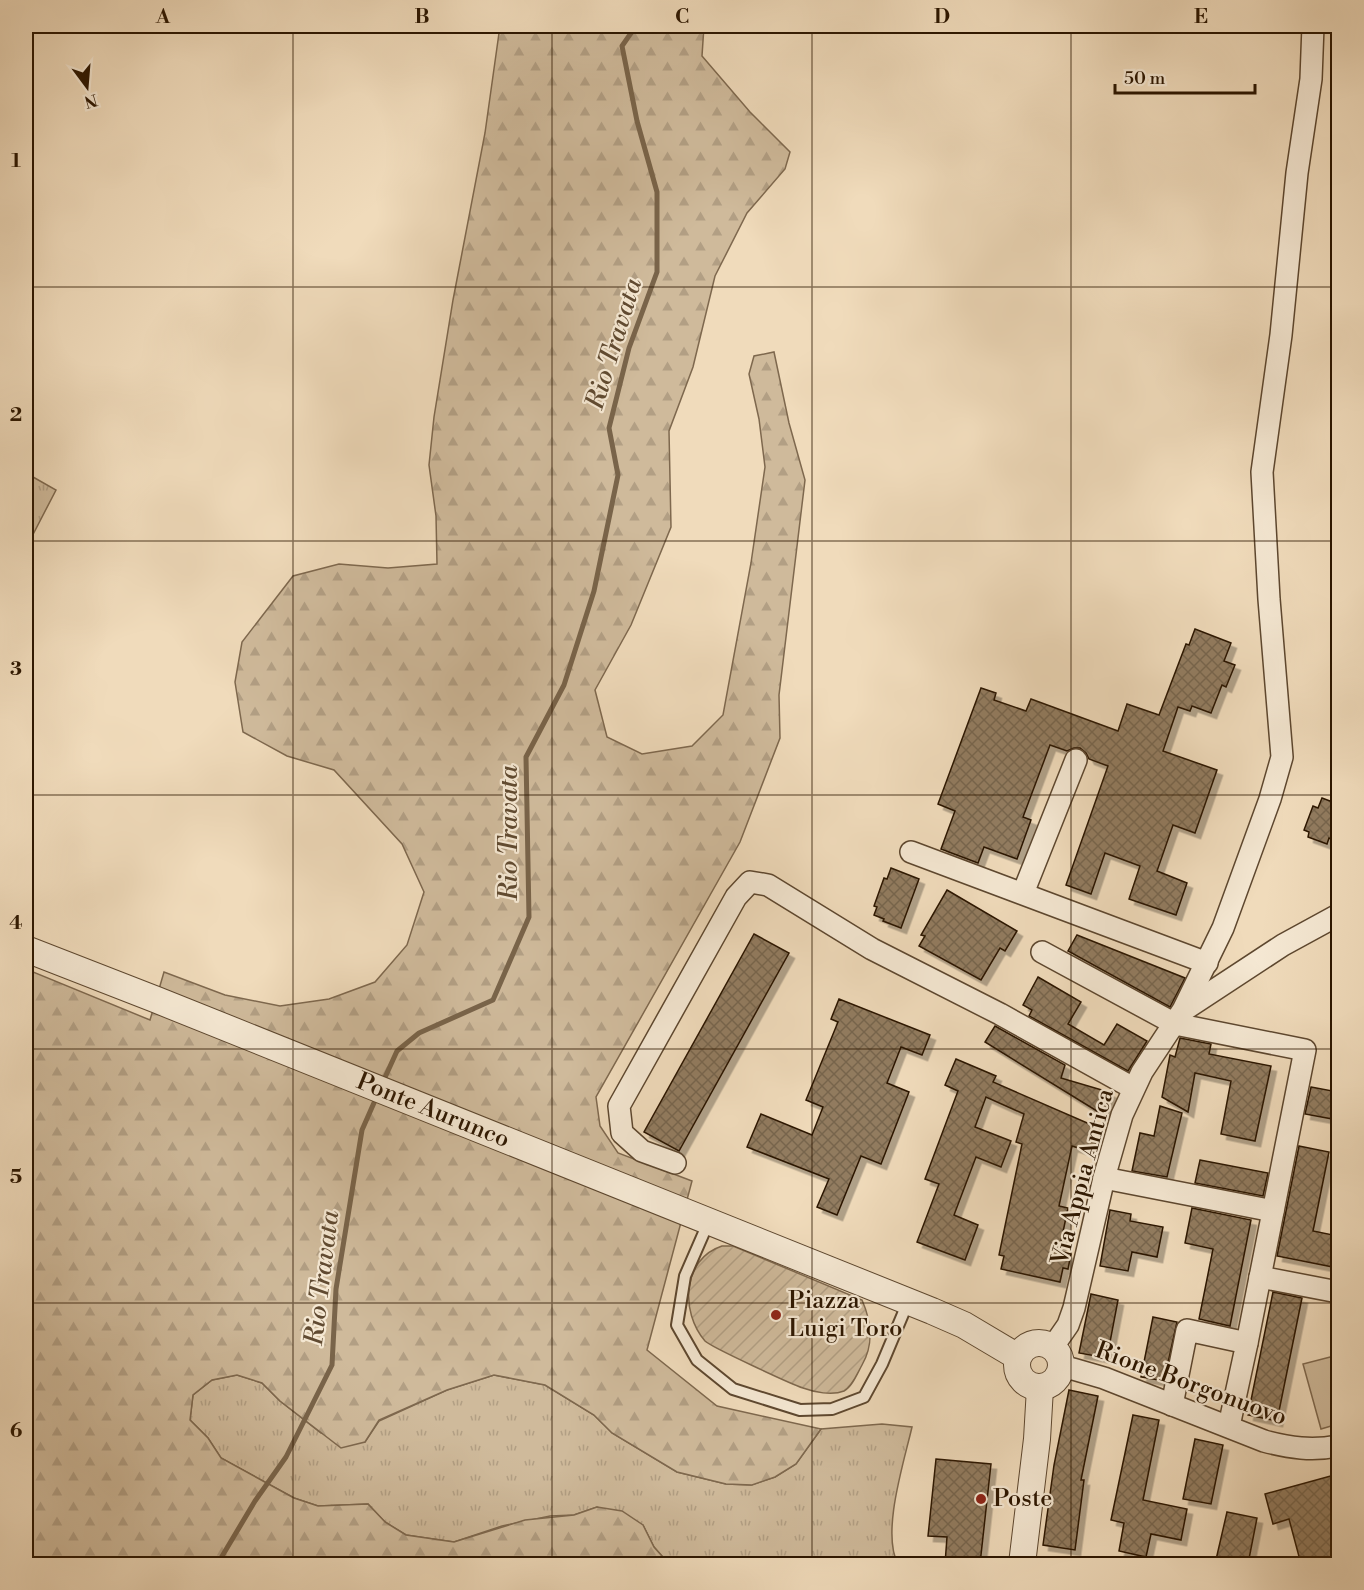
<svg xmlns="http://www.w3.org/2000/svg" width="1364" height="1590" font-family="'Libre Bodoni',serif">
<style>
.grass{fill:url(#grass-tufts);stroke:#7e684e;stroke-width:1.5}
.forest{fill:url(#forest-firs);stroke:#7e684e;stroke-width:1.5}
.garden{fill:url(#garden-furrows);stroke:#7e684e;stroke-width:1.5}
.pitch{fill:#cfba9b;stroke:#7e684e;stroke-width:1.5}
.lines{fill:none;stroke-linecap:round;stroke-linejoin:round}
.stream{stroke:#79644a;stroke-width:5}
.building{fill:url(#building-cross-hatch);stroke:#2c1600;stroke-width:1.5;filter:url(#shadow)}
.service-casing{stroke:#5d472f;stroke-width:14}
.minor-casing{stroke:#5d472f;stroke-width:24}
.tertiary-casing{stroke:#5d472f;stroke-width:28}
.service{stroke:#f5e8d3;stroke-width:10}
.minor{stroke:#f5e8d3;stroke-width:21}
.tertiary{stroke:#f5e8d3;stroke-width:26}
.grid{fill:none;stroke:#2c1600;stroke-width:1.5;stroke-opacity:0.55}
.poi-dot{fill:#8f2418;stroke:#f5e8d3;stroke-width:2}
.labels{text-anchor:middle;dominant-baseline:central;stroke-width:4.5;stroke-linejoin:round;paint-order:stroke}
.street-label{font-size:24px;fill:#2c1600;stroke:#f5e8d3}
.poi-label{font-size:24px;fill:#2c1600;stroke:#f5e8d3;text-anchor:start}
.water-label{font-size:26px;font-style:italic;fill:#604a31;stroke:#f5e8d3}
.neatline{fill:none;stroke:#2c1600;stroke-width:2}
.grid-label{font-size:20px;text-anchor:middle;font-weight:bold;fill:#2c1600}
</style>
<defs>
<pattern id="grass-tufts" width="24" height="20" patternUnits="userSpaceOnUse" patternTransform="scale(1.5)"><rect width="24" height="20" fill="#cfba9b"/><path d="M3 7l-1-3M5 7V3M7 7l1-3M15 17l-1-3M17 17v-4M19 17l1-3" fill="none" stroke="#b29f84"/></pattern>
<pattern id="forest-firs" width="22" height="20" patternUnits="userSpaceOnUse" patternTransform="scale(1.5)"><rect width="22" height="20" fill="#cfba9b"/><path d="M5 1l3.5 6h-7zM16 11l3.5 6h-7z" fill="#b29f84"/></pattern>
<pattern id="garden-furrows" width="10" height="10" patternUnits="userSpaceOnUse" patternTransform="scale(1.5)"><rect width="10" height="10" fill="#cfba9b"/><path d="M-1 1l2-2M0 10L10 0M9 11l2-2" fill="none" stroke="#b29f84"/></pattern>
<pattern id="building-cross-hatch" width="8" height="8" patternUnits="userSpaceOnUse" patternTransform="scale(1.5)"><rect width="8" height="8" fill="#927c61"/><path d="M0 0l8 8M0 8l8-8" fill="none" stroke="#77654e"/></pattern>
<filter id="shadow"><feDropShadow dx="5.5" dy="5.5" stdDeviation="0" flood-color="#0004"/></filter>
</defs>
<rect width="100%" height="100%" fill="#f0dbbb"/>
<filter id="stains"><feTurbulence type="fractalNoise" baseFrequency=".00333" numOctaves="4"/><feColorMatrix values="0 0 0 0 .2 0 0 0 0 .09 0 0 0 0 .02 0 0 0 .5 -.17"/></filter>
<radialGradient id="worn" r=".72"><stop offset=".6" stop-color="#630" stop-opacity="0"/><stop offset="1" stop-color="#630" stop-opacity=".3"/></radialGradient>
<!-- grass -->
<g class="grass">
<polygon points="26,473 56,490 26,548"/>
<path d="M237,1375L262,1383L280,1401L321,1433L365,1442L379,1421L447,1390L494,1375L545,1385L594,1415L612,1433L677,1472L726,1484L751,1485L775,1477L796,1464L821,1429L882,1424L912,1427C904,1462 881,1533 898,1564H669L654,1547L643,1525L597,1507L574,1515L550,1516L502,1526L454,1542L406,1535L385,1522L368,1504L318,1506L294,1498L221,1458L208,1438L190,1420L193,1395L212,1380Z"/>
</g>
<!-- forest -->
<polygon class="forest" points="500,26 704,26 702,56 750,112 790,152 785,169 747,213 715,276 693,367 669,431 671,527 631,625 595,690 607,737 642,754 692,746 723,715 751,563 765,467 759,419 749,374 754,356 774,352 789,423 805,480 779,695 780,738 740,842 596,1097 600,1126 618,1153 692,1181 647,1350 717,1406 821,1429 796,1464 775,1477 752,1485 726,1484 677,1472 612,1433 594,1415 545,1385 494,1375 447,1390 379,1420 365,1442 341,1448 280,1401 262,1383 237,1375 212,1380 193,1395 190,1420 208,1438 221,1458 294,1498 318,1506 368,1504 385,1522 406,1535 454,1542 525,1520 574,1515 597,1507 622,1511 643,1525 654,1547 669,1564 26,1564 26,969 150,1020 164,972 225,995 280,1006 329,999 375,982 407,945 424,892 402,844 334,770 287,756 243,732 235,682 242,642 293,576 339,564 388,568 437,564 436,516 429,465 434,417 453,300 485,133"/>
<!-- garden -->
<path class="garden" d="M722,1246H733L862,1300C872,1323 874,1344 862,1365C857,1374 852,1387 844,1391C832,1396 814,1392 803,1388C791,1384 711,1347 705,1341C680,1312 682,1259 722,1246Z"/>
<!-- pitch -->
<polygon class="pitch" points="1338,1355 1338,1424 1321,1429 1303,1364"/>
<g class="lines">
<!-- stream -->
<g class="stream">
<polyline points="382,1084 397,1051 419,1033 493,1000 529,917 526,757 564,685 594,591 618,475 609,428 629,348 657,272 657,192 637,121 622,46 636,26"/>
<polyline points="213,1564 221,1558 255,1501 286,1457 332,1365 336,1289 362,1130 377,1096"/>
</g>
</g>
<!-- building -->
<g class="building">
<polygon points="1195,629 1231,643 1224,661 1235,665 1226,687 1222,685 1211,713 1192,706 1190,711 1178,707 1163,751 1217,770 1195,833 1173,825 1157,871 1187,883 1176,915 1129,899 1140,866 1105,853 1091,894 1066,885 1108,766 1089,759 1086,753 1080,748 1074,748 1067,751 1050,745 1023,817 1031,820 1017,859 984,847 978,863 941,849 955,811 938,804 981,688 996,693 994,700 1026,711 1031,699 1118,731 1127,704 1159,715 1186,644 1189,645"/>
<polygon points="1322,798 1338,804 1338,825 1333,840 1329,838 1327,844 1308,837 1309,832 1304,830 1313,806 1318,808"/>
<polygon points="891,868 919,879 901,928 883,921 884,919 874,915 877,907 874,906 884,878 887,879"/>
<polygon points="947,890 1017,931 1005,951 1000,948 981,980 919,946 925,936 921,935"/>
<polygon points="754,934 789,953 679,1151 644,1132"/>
<polygon points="1077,935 1185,978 1170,1007 1068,951"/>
<polygon points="1038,977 1081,1002 1068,1024 1104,1045 1117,1024 1147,1041 1128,1071 1029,1016 1032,1010 1023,1005"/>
<polygon points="839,999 930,1035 922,1055 901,1047 887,1083 909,1092 881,1164 861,1156 837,1215 817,1207 829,1179 747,1147 761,1114 812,1135 823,1107 806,1100 838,1022 831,1019"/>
<polygon points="995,1026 1065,1065 1061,1078 1112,1093 1105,1116 985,1042"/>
<polygon points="1180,1038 1211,1044 1209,1054 1271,1066 1255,1141 1221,1134 1231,1081 1195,1073 1188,1112 1162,1097 1170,1055 1175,1057"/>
<polygon points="956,1059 996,1076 993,1082 1101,1129 1094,1153 1072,1146 1059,1206 1068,1208 1059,1251 1071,1254 1068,1269 1063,1268 1060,1282 1001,1269 1004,1256 999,1255 1022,1144 1016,1142 1024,1114 986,1097 975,1127 1011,1141 1001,1167 976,1157 954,1215 978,1225 965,1260 917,1242 939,1184 925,1179 958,1091 945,1085"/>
<polygon points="1311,1087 1338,1092 1338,1120 1305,1114"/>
<polygon points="1160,1106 1182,1113 1167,1177 1132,1171 1140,1133 1154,1136"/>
<polygon points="1299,1146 1329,1152 1313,1231 1338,1236 1338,1268 1277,1256"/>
<polygon points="1200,1160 1268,1173 1263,1196 1195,1183"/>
<polygon points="1192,1208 1251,1220 1230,1326 1199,1319 1213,1249 1185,1243"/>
<polygon points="1110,1210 1131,1214 1130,1221 1163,1227 1157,1257 1132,1252 1128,1271 1100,1266"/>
<polygon points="1273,1292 1302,1298 1277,1421 1248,1415"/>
<polygon points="1091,1294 1118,1300 1107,1358 1079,1353"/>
<polygon points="1153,1317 1177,1322 1164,1381 1141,1377"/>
<polygon points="1069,1390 1098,1396 1081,1480 1084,1480 1075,1550 1043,1545 1054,1465"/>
<polygon points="1133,1415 1159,1420 1143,1500 1187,1509 1181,1540 1151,1534 1146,1557 1119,1551 1124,1523 1111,1520"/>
<polygon points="1195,1439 1223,1445 1211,1504 1183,1499"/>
<polygon points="936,1459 991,1464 980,1564 945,1564 947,1537 928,1536"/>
<polygon points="1338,1474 1338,1564 1301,1564 1289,1519 1273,1524 1265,1494"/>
<polygon points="1227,1512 1257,1518 1248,1564 1215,1564"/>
</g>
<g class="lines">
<defs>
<polyline id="service" points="709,1221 685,1276 677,1325 697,1360 733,1389 800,1410 832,1409 864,1397 882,1364 908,1302"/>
<g id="minor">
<polyline points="911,852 1207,963"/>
<polyline points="1023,893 1076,760"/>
<polyline points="1042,952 1175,1024 1305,1050 1247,1343"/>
<polyline points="1184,1010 1283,945 1338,915"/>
<polyline points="675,1163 642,1151 622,1133 619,1106 736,897 750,882 768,885 872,949 1000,1014 1133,1088"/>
<polyline points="1104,1178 1273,1211"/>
<polyline points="1260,1277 1338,1292"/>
<polyline points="1052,1348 1068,1325 1074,1308 1104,1178 1122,1115 1142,1072 1183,1010 1223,928 1270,799 1282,757 1269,599 1262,472 1281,335 1297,173 1311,79 1313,26"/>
<path d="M1061,1368L1073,1369L1104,1378L1264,1441C1290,1448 1312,1451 1338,1446"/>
<polyline points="1172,1405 1187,1330 1247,1343 1229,1426"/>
</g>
<g id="tertiary">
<path id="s1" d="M26,949L157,1000L932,1311L964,1325L1018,1357"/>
<circle cx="1039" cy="1365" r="22"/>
<polyline points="1022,1564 1037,1439 1040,1388"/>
</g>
</defs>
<!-- service casing -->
<use href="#service" class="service-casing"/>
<!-- minor casing -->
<use href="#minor" class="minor-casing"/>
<!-- tertiary casing -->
<use href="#tertiary" class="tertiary-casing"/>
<!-- service -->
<use href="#service" class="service"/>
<!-- minor -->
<use href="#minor" class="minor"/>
<!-- tertiary -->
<use href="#tertiary" class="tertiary"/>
</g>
<!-- grid -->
<path class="grid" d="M293,26V1564M552,26V1564M812,26V1564M1071,26V1564M26,287H1338M26,541H1338M26,795H1338M26,1049H1338M26,1303H1338"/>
<!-- markers -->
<g class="poi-dot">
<circle cx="776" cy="1315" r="6"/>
<circle cx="981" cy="1499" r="6"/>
</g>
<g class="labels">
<!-- street labels -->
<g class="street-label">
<text stroke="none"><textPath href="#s1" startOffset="438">Ponte Aurunco</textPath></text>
<text transform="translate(1083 1177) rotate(-75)">Via Appia Antica</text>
<text transform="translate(1191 1384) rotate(20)">Rione Borgonuovo</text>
</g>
<!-- poi labels -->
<g class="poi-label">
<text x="788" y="1301">Piazza<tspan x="788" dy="28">Luigi Toro</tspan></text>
<text x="993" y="1499">Poste</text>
</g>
<!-- water labels -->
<g class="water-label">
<text transform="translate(614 344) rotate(-73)">Rio Travata</text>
<text transform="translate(509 833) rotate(-90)">Rio Travata</text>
<text transform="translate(322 1278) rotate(-83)">Rio Travata</text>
</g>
</g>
<!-- margin -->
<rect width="1364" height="1590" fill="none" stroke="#f0dbbb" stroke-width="66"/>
<!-- north arrow -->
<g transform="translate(87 87) rotate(164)" stroke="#f5e8d3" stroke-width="4.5" paint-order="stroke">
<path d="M0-4.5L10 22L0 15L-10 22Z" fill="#2c1600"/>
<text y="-9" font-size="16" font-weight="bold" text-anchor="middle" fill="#2c1600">N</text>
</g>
<!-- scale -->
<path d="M1115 84v9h140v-9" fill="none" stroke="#2c1600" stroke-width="3"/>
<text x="1124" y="84" font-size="18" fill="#2c1600" stroke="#f5e8d3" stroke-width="4.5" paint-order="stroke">50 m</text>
<rect x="33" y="33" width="1298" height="1524" class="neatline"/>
<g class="grid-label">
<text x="163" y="23">A</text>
<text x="422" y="23">B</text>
<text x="682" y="23">C</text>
<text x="942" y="23">D</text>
<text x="1201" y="23">E</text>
<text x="16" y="167">1</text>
<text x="16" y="421">2</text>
<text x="16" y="675">3</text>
<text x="16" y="929">4</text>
<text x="16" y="1183">5</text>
<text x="16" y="1437">6</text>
</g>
<rect width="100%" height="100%" filter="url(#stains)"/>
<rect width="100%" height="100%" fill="url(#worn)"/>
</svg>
